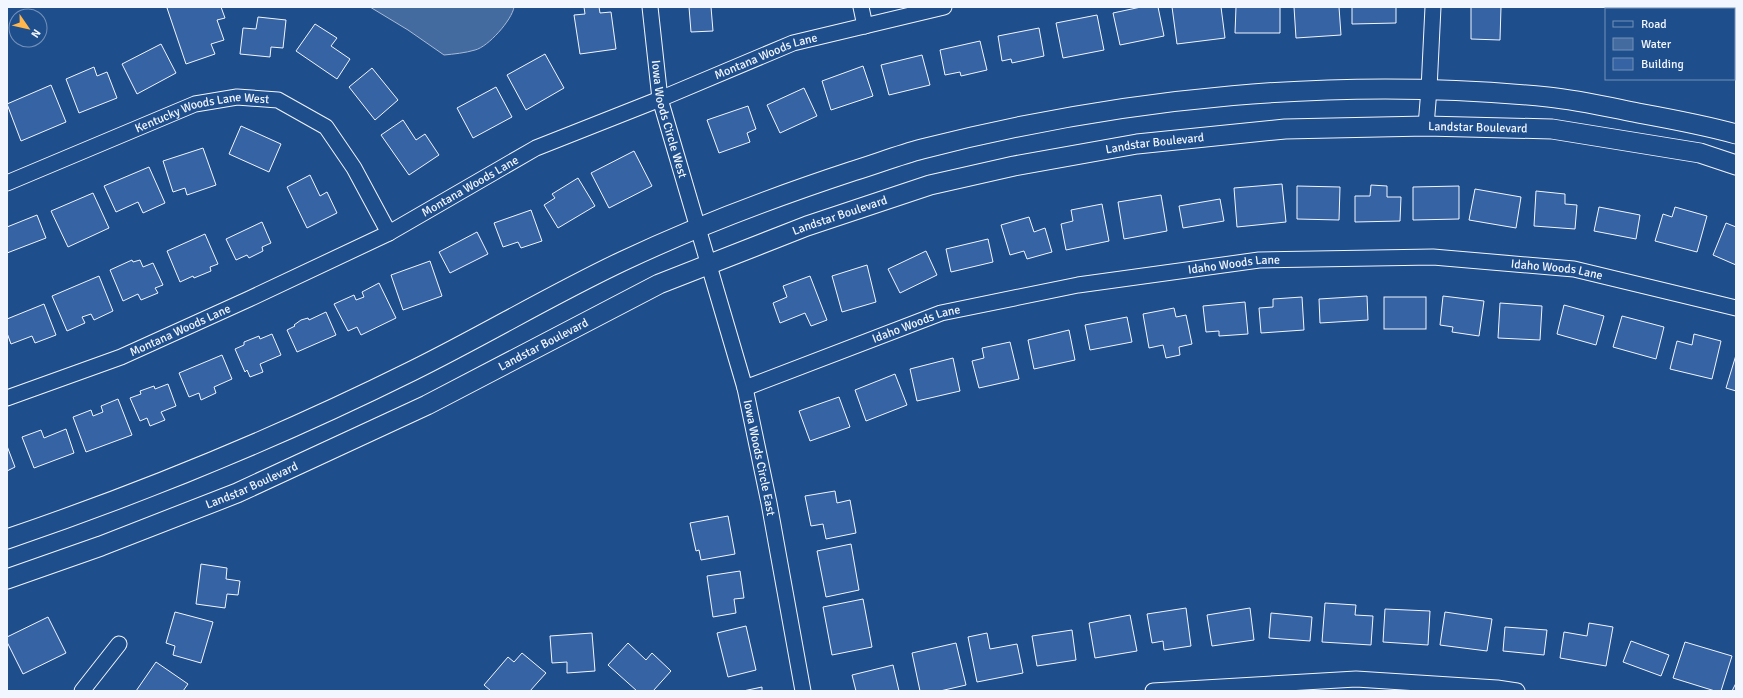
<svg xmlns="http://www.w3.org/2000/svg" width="1743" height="698" font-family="Signika,sans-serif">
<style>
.water{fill:#446ba0;stroke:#a8bbd7}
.building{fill:#3563a3;stroke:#f2f6ff}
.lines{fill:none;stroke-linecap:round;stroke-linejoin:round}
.minor-casing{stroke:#f2f6ff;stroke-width:17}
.tertiary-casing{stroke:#f2f6ff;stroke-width:21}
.minor{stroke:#1f4e8c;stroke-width:15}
.tertiary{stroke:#1f4e8c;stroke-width:19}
.labels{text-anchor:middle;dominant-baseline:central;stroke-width:3;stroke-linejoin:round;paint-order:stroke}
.street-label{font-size:12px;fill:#f2f6ff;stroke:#1f4e8c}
</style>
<rect width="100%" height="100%" fill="#1f4e8c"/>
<!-- water -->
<path class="water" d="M370,7H514C512,20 488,47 475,50C465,53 454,54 444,55L408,30Z"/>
<!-- building -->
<g class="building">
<polygon points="170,7 221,7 225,18 217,20 224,40 211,44 215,54 186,64 167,8"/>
<polygon points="584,7 599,7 600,13 611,12 616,49 580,54 574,15 585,14"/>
<polygon points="689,7 711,7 713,31 691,32"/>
<polygon points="1141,7 1158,7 1164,36 1120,45 1113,13"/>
<polygon points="1172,7 1221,7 1225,38 1177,44"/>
<polygon points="1236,7 1280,7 1280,33 1235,33"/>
<polygon points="1294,7 1339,7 1341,35 1296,38"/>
<polygon points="1352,7 1396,7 1396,23 1352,24"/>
<polygon points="1471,7 1501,7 1500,40 1471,39"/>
<polygon points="1097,15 1104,50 1063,58 1056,23"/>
<polygon points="258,17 286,20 283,48 271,47 270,57 240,54 243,28 256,29"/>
<polygon points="315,24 337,38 331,46 350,59 337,79 296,51"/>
<polygon points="1039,28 1044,56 1012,63 1011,59 1002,61 998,36"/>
<polygon points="980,41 987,70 961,76 960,72 945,75 940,50"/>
<polygon points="161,44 176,73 137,94 122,64"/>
<polygon points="545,54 564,88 526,110 507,75"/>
<polygon points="922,55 930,85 889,95 881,65"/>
<polygon points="863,66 873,96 831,110 822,81"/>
<polygon points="94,67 97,76 107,72 117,98 79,113 66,79"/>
<polygon points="372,68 398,100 375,120 349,87"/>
<polygon points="51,85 66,122 21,141 7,104"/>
<polygon points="496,87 512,117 473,138 457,108"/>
<polygon points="804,88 817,116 780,133 767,105"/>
<polygon points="748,106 756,129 747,133 750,142 719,153 707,120"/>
<polygon points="403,120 416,140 425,134 439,155 409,175 381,135"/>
<polygon points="241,126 281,144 269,172 229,154"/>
<polygon points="203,148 216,185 187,195 185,188 173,192 163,161"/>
<polygon points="634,151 652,186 609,208 591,173"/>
<polygon points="149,167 165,203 143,213 138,202 116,212 104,186"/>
<polygon points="310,175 320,196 327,192 337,213 307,228 287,187"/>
<polygon points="578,178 595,206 558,228 544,205 555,198 552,194"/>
<polygon points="1282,184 1286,222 1237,227 1234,188"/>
<polygon points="1371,185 1387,186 1387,197 1401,197 1400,221 1355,222 1355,196 1370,196"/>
<polygon points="1297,186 1340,187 1339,220 1297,219"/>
<polygon points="1459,186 1459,219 1413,220 1413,187"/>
<polygon points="1475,189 1521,197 1516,228 1469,220"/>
<polygon points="1536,191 1565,194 1565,204 1577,205 1575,229 1534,226"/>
<polygon points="93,193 109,228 68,247 51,211"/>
<polygon points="1161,195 1167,231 1124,239 1118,202"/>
<polygon points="1220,199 1224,221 1183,228 1179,206"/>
<polygon points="1102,204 1109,241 1066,250 1061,224 1073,221 1071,210"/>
<polygon points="1599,207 1640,215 1636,239 1594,231"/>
<polygon points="1675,207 1707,216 1697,252 1655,241 1663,214 1672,217"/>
<polygon points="531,210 542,241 521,248 518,242 503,247 494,223"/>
<polygon points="37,215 46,238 7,253 7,227"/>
<polygon points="1029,217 1034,232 1045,228 1052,252 1027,259 1024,251 1010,255 1001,225"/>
<polygon points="262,222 271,243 262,247 263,251 249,258 247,255 236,260 226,239"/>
<polygon points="1726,223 1736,227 1736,265 1713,255"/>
<polygon points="477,232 488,254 450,273 439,252"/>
<polygon points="205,234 218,264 210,267 211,271 194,278 193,276 180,282 167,251"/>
<polygon points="988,239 993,262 951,272 946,249"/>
<polygon points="926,251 937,275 900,293 888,269"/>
<polygon points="132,260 133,262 140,260 143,267 153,263 163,285 155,288 158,293 141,300 138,294 123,301 110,270"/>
<polygon points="430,261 442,296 403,310 391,275"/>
<polygon points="867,265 876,302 842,312 832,276"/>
<polygon points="99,276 113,311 94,320 91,314 82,317 85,323 67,331 52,296"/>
<polygon points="810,276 827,320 811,326 805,313 780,323 773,303 787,297 783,286"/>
<polygon points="379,283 396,318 361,335 357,327 348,331 334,304 354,295 356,300 364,297 362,292"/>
<polygon points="1367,296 1368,320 1320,323 1319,299"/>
<polygon points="1443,296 1484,301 1479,336 1452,332 1453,327 1440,325"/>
<polygon points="1302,297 1304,330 1261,333 1259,308 1273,307 1273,299"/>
<rect x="1384" y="297" width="42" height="32"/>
<polygon points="1245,302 1248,334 1219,336 1219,331 1206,332 1203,306"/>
<polygon points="1500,303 1542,306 1540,340 1498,338"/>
<polygon points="44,304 56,335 35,343 32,336 11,344 7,333 7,319"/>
<polygon points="1564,305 1604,316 1596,345 1557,334"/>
<polygon points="1174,308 1176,317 1186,315 1192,344 1179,347 1180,355 1166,358 1163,345 1149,348 1143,314"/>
<polygon points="326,312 336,335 297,352 287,330 295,326 294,325 301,320 308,318 309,320"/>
<polygon points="1622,316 1664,327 1656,359 1613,347"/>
<polygon points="1127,317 1132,342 1090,350 1085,325"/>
<polygon points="1069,330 1075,360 1034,369 1028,340"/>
<polygon points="272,334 281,355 260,364 263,372 250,377 247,370 245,372 235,349 244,345 244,342 259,336 260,339"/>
<polygon points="1694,334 1721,341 1712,379 1670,369 1677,341 1692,345"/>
<polygon points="1010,342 1019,379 979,388 972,361 984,358 982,348"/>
<polygon points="222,355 232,379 214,387 216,393 201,400 199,393 189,397 179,373"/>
<polygon points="1736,355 1736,391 1726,388"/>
<polygon points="953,358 960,391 917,401 910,369"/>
<polygon points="895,374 907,405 866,421 855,390"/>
<polygon points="168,384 176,406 161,412 165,420 150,426 147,418 140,421 130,398 141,394 140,391 154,386 155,389"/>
<polygon points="839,397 850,427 810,441 799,411"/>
<polygon points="118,399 132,435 86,452 73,417 91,410 93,416 103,412 101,406"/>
<polygon points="66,429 74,453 34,468 22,437 41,430 44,438"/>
<polygon points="7,446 15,467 7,471"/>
<polygon points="835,491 837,503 850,500 856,533 826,539 823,524 811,526 805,496"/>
<polygon points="728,516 735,554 701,560 699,550 696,551 690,523"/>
<polygon points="851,544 859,590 826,597 817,551"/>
<polygon points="201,564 227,568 226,579 240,581 238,595 227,594 225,608 196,604"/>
<polygon points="740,571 744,598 734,599 736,613 713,617 707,576"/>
<polygon points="863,599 872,647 832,655 823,607"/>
<polygon points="1325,603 1356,605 1355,615 1373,616 1371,645 1322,642"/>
<polygon points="1186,608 1191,646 1164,650 1163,641 1152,643 1147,614"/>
<polygon points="1250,608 1254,640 1212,646 1207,615"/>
<polygon points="1385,609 1430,611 1428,645 1383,642"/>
<polygon points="175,612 213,622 201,663 173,655 175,646 166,643"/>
<polygon points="1445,612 1492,619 1487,651 1440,645"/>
<polygon points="1271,613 1312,617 1310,641 1269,638"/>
<polygon points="1130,615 1137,651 1095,658 1089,623"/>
<polygon points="48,617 66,653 23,674 7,642 7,637"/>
<polygon points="1589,623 1613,627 1606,666 1560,658 1564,632 1587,636"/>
<polygon points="746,626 756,670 728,677 717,633"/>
<polygon points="1505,627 1547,630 1544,655 1503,651"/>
<polygon points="1072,630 1076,660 1037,666 1032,636"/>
<polygon points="592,633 595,671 567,673 567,662 552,663 550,636"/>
<polygon points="987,633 990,649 1017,644 1023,673 977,682 968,637"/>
<polygon points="1631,641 1669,655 1661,676 1623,662"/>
<polygon points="1685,642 1732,656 1721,691 1715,691 1673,678"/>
<polygon points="628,643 646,660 652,653 671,671 653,691 637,691 608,665"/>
<polygon points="956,643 966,685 940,691 920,691 912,653"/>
<polygon points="522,653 546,673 530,691 491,691 484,685 508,657 514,662"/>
<polygon points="156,662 188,684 183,691 136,691"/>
<polygon points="893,665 899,691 856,691 852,675"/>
<polygon points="1736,683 1736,691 1732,691"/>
<polygon points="762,687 762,691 743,691"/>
</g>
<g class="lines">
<defs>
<g id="minor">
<path id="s1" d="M650,7L660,99L745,388L769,503L803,691"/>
<polyline points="861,7 865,26"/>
<polyline points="1426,126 1429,89 1433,7"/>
<path id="s2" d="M7,183L195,104L237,97L278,100L326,127L354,168L389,233"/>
<path id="s3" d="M745,388L941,313L1078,285L1259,260L1433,257L1574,269L1736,308"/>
<path id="s4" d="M7,398L121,357L249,299L389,233L536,148L660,99L793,43L944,7"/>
<polyline points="82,691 119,644"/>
<polyline points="1153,691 1356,679 1497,688 1517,691"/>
</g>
<g id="tertiary">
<path d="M7,539C145,492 281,436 412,371C483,336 551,295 623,261C697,226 774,197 853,171C876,164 899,155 922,149C1125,97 1339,76 1548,97C1578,100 1608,107 1638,113C1671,119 1704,125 1736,134"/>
<path id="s5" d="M7,579L101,546L237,493L427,405L659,284L807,226L930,185L1014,166L1137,144L1285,129L1426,126L1552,129L1700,153L1736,165"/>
</g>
</defs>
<!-- minor casing -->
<use href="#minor" class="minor-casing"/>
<!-- tertiary casing -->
<use href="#tertiary" class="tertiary-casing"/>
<!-- minor -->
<use href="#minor" class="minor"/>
<!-- tertiary -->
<use href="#tertiary" class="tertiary"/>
</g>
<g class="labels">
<!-- street labels -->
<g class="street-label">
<text stroke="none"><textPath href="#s4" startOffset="834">Montana Woods Lane</textPath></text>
<text stroke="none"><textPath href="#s2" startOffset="209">Kentucky Woods Lane West</textPath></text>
<text stroke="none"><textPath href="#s1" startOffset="114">Iowa Woods Circle West</textPath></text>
<text stroke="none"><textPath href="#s5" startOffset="1558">Landstar Boulevard</textPath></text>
<text stroke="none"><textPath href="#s5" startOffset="1234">Landstar Boulevard</textPath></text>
<text stroke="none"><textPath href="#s4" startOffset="510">Montana Woods Lane</textPath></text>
<text stroke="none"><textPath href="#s5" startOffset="910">Landstar Boulevard</textPath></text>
<text stroke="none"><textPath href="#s3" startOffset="507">Idaho Woods Lane</textPath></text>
<text stroke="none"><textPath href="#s3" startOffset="831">Idaho Woods Lane</textPath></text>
<text stroke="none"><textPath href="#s3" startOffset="183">Idaho Woods Lane</textPath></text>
<text stroke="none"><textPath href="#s4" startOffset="186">Montana Woods Lane</textPath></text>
<text stroke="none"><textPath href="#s5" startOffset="586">Landstar Boulevard</textPath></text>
<text stroke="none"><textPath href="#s1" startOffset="465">Iowa Woods Circle East</textPath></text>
<text stroke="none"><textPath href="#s5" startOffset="262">Landstar Boulevard</textPath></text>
</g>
</g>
<!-- border -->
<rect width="1743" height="698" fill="none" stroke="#f2f6ff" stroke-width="16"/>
<!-- legend -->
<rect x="1605" y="8" width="130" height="72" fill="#1f4e8c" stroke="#7391ba"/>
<rect x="1613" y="21" width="20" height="6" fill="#1f4e8c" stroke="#7391ba"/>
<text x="1641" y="28" font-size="12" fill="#f2f6ff">Road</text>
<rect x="1613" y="38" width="20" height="12" fill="#446ba0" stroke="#7391ba"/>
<text x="1641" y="48" font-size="12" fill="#f2f6ff">Water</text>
<rect x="1613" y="58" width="20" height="12" fill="#3563a3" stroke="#7391ba"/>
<text x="1641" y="68" font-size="12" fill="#f2f6ff">Building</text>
<!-- north arrow -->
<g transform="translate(28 28) rotate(124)"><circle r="19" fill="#1f4e8c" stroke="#7391ba"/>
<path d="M0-3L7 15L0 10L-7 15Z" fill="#ffb74d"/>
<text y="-6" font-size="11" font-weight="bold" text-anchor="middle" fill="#f2f6ff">N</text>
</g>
</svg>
